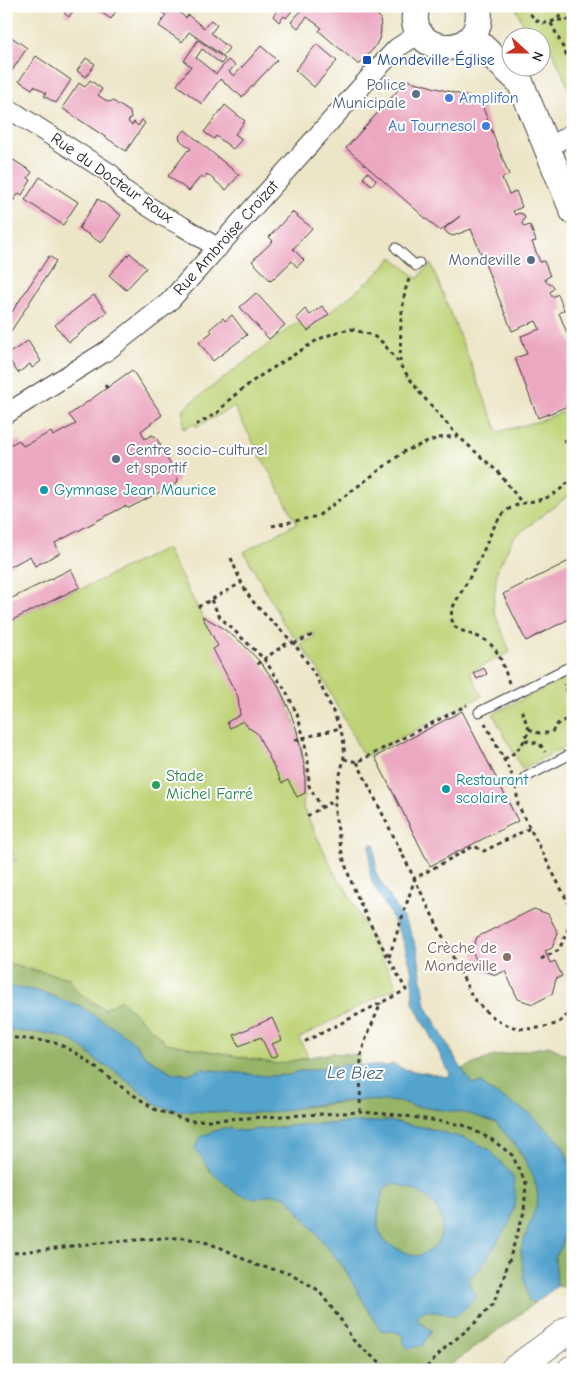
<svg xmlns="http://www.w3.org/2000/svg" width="579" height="1376" font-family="'Comic Neue',sans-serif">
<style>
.green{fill:#bed376;stroke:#6d7849}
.forest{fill:#96b567;stroke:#596842;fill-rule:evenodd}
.water{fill:#52a3cd;stroke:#376074;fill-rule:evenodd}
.building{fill:#eca8c1}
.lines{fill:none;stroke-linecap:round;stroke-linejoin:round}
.lane-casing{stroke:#3b3a36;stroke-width:11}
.street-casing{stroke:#3b3a36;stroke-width:21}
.secondary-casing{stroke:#3b3a36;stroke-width:28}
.highway-casing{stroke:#3b3a36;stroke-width:29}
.path{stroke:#3b3a36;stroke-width:3;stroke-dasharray:4 4;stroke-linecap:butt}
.lane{stroke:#fff;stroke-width:9}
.street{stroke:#fff;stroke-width:19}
.secondary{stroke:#fff;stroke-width:26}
.highway{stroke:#fff;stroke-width:28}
.transit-dot{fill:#1a4fb4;stroke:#fff;stroke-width:2}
.service-dot{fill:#5c6f8a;stroke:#fff;stroke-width:2}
.shop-dot{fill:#3f7fe0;stroke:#fff;stroke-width:2}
.culture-dot{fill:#0f9aa8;stroke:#fff;stroke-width:2}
.leisure-dot{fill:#2e9e5b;stroke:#fff;stroke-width:2}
.education-dot{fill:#8d6e63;stroke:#fff;stroke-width:2}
.labels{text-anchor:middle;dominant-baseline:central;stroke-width:4;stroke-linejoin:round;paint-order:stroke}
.transit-label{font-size:16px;fill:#164399;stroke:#fff;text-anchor:start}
.service-label{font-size:16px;fill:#4e5e75;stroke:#fff;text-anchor:end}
.shop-label{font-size:16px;fill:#366cbe;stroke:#fff;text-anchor:start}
.street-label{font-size:16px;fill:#1c1c1c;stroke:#fff}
.culture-label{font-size:16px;fill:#0d838f;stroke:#fff;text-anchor:start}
.leisure-label{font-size:16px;fill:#27864d;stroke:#fff;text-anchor:start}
.education-label{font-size:16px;fill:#785e54;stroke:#fff;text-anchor:end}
.water-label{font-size:18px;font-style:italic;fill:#376074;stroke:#fff}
</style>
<rect width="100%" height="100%" fill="#fff"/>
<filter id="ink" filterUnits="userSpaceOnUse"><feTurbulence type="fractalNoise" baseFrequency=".02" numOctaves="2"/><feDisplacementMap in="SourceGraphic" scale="10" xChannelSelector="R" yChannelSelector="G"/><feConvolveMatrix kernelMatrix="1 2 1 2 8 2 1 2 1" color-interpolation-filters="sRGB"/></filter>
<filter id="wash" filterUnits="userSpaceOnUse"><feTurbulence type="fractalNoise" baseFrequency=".0096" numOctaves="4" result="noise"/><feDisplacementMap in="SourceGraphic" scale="20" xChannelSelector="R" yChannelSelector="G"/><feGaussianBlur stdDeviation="1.12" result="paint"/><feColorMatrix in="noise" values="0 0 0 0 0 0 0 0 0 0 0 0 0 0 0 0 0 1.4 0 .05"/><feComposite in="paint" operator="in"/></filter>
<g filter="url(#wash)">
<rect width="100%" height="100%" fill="#ede5c7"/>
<!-- green -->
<g class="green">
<polygon points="515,6 573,6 573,97 548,42 542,38 526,32"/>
<polygon points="392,257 418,279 425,269 431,264 498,432 539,421 573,408 573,492 513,538 497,571 493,609 510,652 470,672 482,696 364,757 319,671 300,644 315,637 313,632 297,640 284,624 244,552 297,523 234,407 196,427 195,424 183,429 184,408 299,321 317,323 377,274"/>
<polygon points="166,548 202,616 235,637 253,654 278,685 286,701 295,724 302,751 305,769 303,808 337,878 343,884 397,987 299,1038 308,1057 278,1064 166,1043 121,1001 104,1009 76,991 69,978 6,964 6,846 14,861 17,861 6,840 6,623 76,589 77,591"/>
<polygon points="573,674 573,743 522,769 493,714"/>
</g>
<!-- forest -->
<g class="forest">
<polygon points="6,964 70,978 76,991 104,1009 121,1000 166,1043 278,1064 331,1053 360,1055 359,1065 332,1066 295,1072 291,1075 286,1076 281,1075 266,1076 203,1069 187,1074 173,1073 145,1056 137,1045 80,1006 38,991 6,986"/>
<path d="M6,1030C30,1034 51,1030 74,1042C88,1049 96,1065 112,1069L159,1106L179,1111L253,1113L363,1100L402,1102L438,1110L442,1109L470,1114L496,1123L513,1142L533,1173L537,1189L538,1200L521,1250L529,1300L535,1303L444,1370H6ZM387,1121L427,1128L470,1140L516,1199L510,1222L480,1269L469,1278V1285L476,1295L456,1315L425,1310L418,1316L419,1323L426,1325L403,1343L404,1336L396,1332L380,1330L344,1268L288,1198L275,1194L259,1196L223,1128L243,1131L299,1125Z"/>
<polygon points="549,1046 573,1058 573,1172 564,1148 560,1142 530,1114 487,1089 482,1083 472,1084 462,1069 491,1057"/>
<path d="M392,1182C402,1186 413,1189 422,1194C440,1205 450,1229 434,1247C430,1251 422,1254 417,1257C402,1252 378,1243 378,1223C378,1212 381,1200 384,1188Z"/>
<polygon points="573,1207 573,1288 557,1286 555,1257 562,1246 564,1230 568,1225 567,1218"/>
</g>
<!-- water -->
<g class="water">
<path d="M370,844H375L376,872L378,878L408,926L417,948L426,1006L458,1063L472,1084L482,1083L487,1089L530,1114L560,1142C571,1159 576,1187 573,1206C571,1214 567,1217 568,1225L564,1230L562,1246L555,1257L557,1286L535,1303L529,1301L524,1278L521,1250L538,1200L537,1189L532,1173L519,1149L496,1123L470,1114L414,1106L402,1102L359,1100L305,1106L281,1111L253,1113L179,1111L159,1106L112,1069C96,1065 88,1049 74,1042C51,1030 30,1034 6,1030V986L38,991L80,1006L131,1039L145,1056L173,1073L187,1074L203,1069L266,1076L291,1075L295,1072L343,1065L386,1066L393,1064L403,1069L447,1077L450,1074L413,1003L412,972L404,943L390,913L374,887L370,875Z"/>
<path d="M387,1121L428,1128L470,1140L490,1150L513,1176L516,1199L510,1222L480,1269L469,1278C468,1288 475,1290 476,1298L456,1316L425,1310L418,1316L419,1323L432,1330L423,1345L409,1349L403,1343L404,1336L396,1332L380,1330L344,1268L288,1198L275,1194L254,1199L236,1193L211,1172L195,1148L201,1136L223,1128L243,1131L299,1125ZM393,1183C402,1186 413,1189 422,1194C440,1205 450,1229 434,1247C431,1251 422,1254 417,1256C402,1252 378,1243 378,1224C377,1212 381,1200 384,1189Z"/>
</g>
<g id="blocks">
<!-- building -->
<g class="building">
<polygon points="69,6 76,6 69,17 64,13"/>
<polygon points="92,6 119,6 111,19"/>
<polygon points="281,6 286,6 292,11 286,18 284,16 279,22 273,16"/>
<polygon points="302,6 372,6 380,18 381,29 380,37 375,47 359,65 319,31 322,28 307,17 298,28 291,22 301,11 299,10"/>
<polygon points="173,8 186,18 188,15 204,28 211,20 217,25 211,33 229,48 223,56 189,32 182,42 159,26 166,15 162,13 164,10 169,13"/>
<polygon points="7,34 27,48 9,75 6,74"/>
<polygon points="198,40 225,59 221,64 202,49 196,58 216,74 228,60 235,65 229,72 234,76 261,46 277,60 242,97 220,79 202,104 177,85 191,66 184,61"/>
<polygon points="317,44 337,61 314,87 295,70"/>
<polygon points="36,56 71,80 56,103 44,96 46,93 34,86 32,89 19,81"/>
<polygon points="86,58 95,64 86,77 77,71"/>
<polygon points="90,80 102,89 98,95 108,102 113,101 130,112 131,117 128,122 132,125 134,122 138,126 142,120 145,123 126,151 62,108 79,83 85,87"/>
<polygon points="407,80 480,100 509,175 502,178 504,183 509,194 516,191 522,207 513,211 515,215 519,213 523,214 525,218 522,223 524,227 530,225 536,241 532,242 540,262 544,261 550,276 545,279 547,283 552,284 554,288 550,292 552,297 558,294 564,310 559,313 573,348 573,404 538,418 515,358 527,354 521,336 540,329 536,321 512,331 471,229 453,236 448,234 444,229 460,216 440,231 346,148"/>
<polygon points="225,105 245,121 235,134 242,139 233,149 216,136 214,139 204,132"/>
<polygon points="185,130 239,175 226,190 207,174 204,178 201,176 189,191 168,176 188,150 189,151 191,149 180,140 179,136"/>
<polygon points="6,158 11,161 12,159 32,172 28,178 31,180 22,195 19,193 14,200 6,194"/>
<polygon points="368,172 376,180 372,185 363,178"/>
<polygon points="40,177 78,202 63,225 25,200"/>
<polygon points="98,199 121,215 101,243 79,228"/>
<polygon points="292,212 312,228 293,249 304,260 297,267 292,261 271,281 252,261 273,241 269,237"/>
<polygon points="130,253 146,268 126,290 109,275"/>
<polygon points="49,256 56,261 6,339 6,321"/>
<polygon points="256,293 285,325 269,339 240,307"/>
<polygon points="94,295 107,312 69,342 55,325"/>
<polygon points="322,306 329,314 308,331 296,318 305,309 310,315"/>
<polygon points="232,315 247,335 213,361 199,342 212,332 210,329 223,318 225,321"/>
<polygon points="28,341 41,361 32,368 30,364 18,373 6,355"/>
<polygon points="132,370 162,415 141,431 145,439 152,435 156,437 178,479 177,483 129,508 125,506 55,543 60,553 35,566 30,556 6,569 6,447 19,440 23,446 51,432 53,436 76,424 69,415"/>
<polygon points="573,559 573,617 526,641 503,594"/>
<polygon points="71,569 80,587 6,623 6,601"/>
<polygon points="202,616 220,626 242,643 260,662 278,685 290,711 297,731 305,769 305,793 297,797 288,780 282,783 257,733 249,728 243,721 230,728 227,722 240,715 238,697 213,649 218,646"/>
<polygon points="484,668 487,674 477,679 474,673"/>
<polygon points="462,711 518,821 430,866 375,757"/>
<polygon points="534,909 548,914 558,933 552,948 545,951 550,963 555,961 562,976 556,979 552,994 533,1004 518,999 505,971 496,975 481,970 472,951 477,937"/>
<polygon points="272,1018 282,1040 272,1044 278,1055 271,1058 261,1037 239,1046 234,1035"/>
</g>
</g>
</g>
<g filter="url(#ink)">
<use href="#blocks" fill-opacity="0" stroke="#3b3a36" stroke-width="1"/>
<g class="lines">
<defs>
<g id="lane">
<polyline points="396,248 416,266 419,263"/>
<polyline points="479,712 573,665"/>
<polyline points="526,777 573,753"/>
</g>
<g id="street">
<polyline points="6,107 111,174 122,189 163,216 182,226 218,248"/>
<polyline points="547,148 573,133"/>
<polyline points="6,414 108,350 169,302 377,69 397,48 420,33"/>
</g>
<g id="secondary">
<path d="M417,6C400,55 488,66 478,6"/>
<polyline points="472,37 520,82 573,211"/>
</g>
<g id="highway">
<polyline points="514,1370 573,1327"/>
<polyline points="571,1370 573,1369"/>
</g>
</defs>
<!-- lane casing -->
<use href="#lane" class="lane-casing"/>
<!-- street casing -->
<use href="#street" class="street-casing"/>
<!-- secondary casing -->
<use href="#secondary" class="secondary-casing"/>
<!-- highway casing -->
<use href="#highway" class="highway-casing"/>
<!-- path -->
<g class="path">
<path d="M528,6C532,29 559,28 565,6"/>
<polyline points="558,20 573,20"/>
<polyline points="551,23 573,68"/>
<polyline points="409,279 405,291 401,319 400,365 420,393 458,436 499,473 522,503"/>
<polyline points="105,385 109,391"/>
<polyline points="196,425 217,413 231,398 257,378 319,339 337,332 351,329 372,335 382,342 400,364"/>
<polyline points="564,439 573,453"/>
<polyline points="272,526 318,516 405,451 438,438 457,436"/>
<path d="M231,558C238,575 244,592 256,605C270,621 288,635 300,652C316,674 329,701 339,726C352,758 337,771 335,800C334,810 336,821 338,830C344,885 380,941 406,990L302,1043"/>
<polyline points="211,600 220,617 264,659 286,691 297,714 304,738 308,761 309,786 322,808"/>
<polyline points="198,607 241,583"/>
<polyline points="294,644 314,634"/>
<polyline points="257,664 290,641"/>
<path d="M509,683C503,665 499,646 481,638C472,634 463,632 455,627L451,618L452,609C460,593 470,578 478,562C488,544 492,521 509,509C520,502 534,502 546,498C557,493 565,486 573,477"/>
<polyline points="566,720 573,722"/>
<polyline points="485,723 512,775"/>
<polyline points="529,729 539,733 551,733 559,722 566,720 569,695 564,684"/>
<polyline points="295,740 340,728"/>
<polyline points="525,740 540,744 545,752"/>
<polyline points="344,759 357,762 467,705"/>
<path d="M504,759C518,752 524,744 529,729L520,707"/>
<path d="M357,762L472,996C491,1020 512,1034 543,1027C550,1026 557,1024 562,1020C566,1017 569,1012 573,1008"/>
<polyline points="516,786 518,805 573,912"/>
<polyline points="307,816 335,800"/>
<polyline points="389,957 415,878 474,846 484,851 530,828"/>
<polyline points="541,959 559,950 568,929 572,911"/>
<polyline points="6,1037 55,1042 76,1053 123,1088 156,1110 190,1121 360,1112 399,1115 463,1125 491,1139 512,1155 526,1183 524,1212 502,1283 493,1304 472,1326 446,1347 424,1370"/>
<polyline points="360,1112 361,1055 365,1041 381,1003"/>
<polyline points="6,1254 88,1244 162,1238 185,1238 202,1241 224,1249 255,1265 290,1273 318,1290 341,1320 353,1340 370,1355 391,1370"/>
</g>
<!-- lane -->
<use href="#lane" class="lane"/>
<!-- street -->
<use href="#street" class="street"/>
<!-- secondary -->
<use href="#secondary" class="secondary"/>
<!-- highway -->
<use href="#highway" class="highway"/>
</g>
</g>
<!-- markers -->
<rect class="transit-dot" x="362" y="55" width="10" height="10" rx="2.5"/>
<g class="service-dot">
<circle cx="416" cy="94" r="5"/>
<circle cx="531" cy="260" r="5"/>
<circle cx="116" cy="459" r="5"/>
</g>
<g class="shop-dot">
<circle cx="449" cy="98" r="5"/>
<circle cx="486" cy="126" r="5"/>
</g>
<g class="culture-dot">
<circle cx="44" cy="490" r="5"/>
<circle cx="446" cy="789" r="5"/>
</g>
<circle class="leisure-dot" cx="156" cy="785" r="5"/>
<circle class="education-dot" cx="507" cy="957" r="5"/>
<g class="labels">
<!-- transit labels -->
<g class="transit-label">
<text x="377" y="60">Mondeville Église</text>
</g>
<!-- service labels -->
<g class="service-label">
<text x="406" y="85">Police<tspan x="406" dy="18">Municipale</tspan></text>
<text x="521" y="260">Mondeville</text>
<text x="126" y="450" text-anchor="start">Centre socio-culturel<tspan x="126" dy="18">et sportif</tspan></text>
</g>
<!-- shop labels -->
<g class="shop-label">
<text x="459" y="98">Amplifon</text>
<text x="476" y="126" text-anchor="end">Au Tournesol</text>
</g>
<!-- street labels -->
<g class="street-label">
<text transform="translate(112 178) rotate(35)">Rue du Docteur Roux</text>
<text transform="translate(226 238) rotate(-48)">Rue Ambroise Croizat</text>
</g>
<!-- culture labels -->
<g class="culture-label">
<text x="54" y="490">Gymnase Jean Maurice</text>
<text x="456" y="780">Restaurant<tspan x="456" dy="18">scolaire</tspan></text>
</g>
<!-- leisure labels -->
<g class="leisure-label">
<text x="166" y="776">Stade<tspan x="166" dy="18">Michel Farré</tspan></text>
</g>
<!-- education labels -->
<g class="education-label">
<text x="497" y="948">Crèche de<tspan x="497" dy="18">Mondeville</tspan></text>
</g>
<!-- water labels -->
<g class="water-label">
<text transform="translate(355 1073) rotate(1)">Le Biez</text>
</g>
</g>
<!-- margin -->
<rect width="579" height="1376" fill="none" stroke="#fff" stroke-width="25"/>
<!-- north arrow -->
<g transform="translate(526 52) rotate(111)"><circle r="24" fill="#ffffff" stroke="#a4a4a4"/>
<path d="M0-4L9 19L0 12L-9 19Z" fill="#c8321e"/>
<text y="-8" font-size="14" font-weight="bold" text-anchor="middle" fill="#1c1c1c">N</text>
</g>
</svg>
